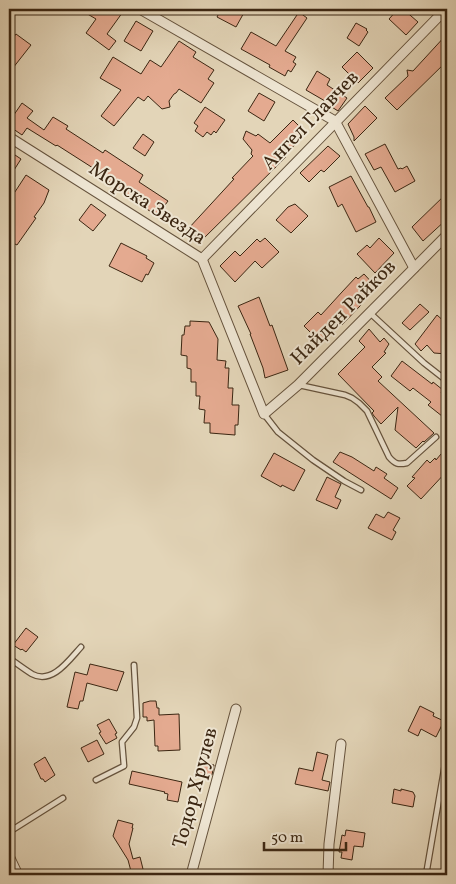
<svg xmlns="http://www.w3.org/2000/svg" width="456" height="884" font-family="Vollkorn,serif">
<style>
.building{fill:#e4aa90;stroke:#3b2612}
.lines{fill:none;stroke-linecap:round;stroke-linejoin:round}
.lane-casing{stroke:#65523c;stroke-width:7}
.street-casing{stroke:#65523c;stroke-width:11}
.lane{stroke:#ede4d1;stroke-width:4.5}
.street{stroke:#ede4d1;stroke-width:9}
.labels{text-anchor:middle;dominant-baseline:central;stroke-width:4;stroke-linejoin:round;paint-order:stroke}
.street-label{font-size:20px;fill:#3b2612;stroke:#ede4d1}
</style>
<rect width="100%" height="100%" fill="#e3d5b8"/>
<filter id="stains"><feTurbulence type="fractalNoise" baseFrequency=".004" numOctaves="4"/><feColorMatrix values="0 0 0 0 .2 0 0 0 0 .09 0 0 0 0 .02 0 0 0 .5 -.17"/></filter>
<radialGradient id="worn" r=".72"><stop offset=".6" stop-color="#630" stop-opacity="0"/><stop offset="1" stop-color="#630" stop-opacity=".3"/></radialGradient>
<!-- building -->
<g class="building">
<polygon points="79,9 125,9 107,34 116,41 109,50 86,33 96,19"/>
<polygon points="221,9 246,9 236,27 217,17"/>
<polygon points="398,9 403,9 418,22 406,35 389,19"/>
<polygon points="299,12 307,18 285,51 296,57 293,62 296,64 291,72 288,70 285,76 269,67 270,65 241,49 251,32 276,46"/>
<polygon points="136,21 153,31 141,51 124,41"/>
<polygon points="356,23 367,29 366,30 368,32 359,46 347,38"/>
<polygon points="9,34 13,38 16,34 31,45 9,73"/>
<polygon points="447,34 447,61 397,110 385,98 408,76 407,70 413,71"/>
<polygon points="179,41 196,52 193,57 214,70 208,79 214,83 201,103 179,89 176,93 174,94 169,101 170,107 162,109 148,96 144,101 138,97 114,126 101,116 121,90 100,78 113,57 141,74 150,60 161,67"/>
<polygon points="357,52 373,68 358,83 342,67"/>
<polygon points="317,71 330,79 327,85 347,98 338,111 324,102 325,101 306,90"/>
<polygon points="259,93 275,102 264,121 248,111"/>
<polygon points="22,103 33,111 27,118 44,130 53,117 68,126 66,129 103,153 105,150 143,175 139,182 168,201 157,216 138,203 138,202 115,186 116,186 92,171 93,168 57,145 56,146 27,128 22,135 9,126 9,122"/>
<polygon points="365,106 377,118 354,141 354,137 348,124"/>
<polygon points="205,107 225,120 216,133 214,131 211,135 207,132 203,137 195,131 198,126 194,123"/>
<polygon points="293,120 306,133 284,156 286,157 201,241 188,229 234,179 232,178 253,156 251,154 252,150 243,139 246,131 256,136 258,134 270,143"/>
<polygon points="143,134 154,142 145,156 133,148"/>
<polygon points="385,144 398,169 401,168 402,169 407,166 415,181 395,192 381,167 374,170 365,154"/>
<polygon points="328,146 340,156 324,172 321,170 309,182 300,173"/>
<polygon points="9,151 21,159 9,178"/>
<polygon points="26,175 49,190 44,203 34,217 36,218 17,245 15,244 9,254 9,201"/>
<polygon points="351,176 368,207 369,207 376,222 356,232 342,204 338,207 329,187"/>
<polygon points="447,193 447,219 423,241 412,227"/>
<polygon points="91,204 106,215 93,231 79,220"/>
<polygon points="295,204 308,216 291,233 276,220 288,207"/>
<polygon points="265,238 279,252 262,268 255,261 235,282 220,266 235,251 240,256 257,239 260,242"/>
<polygon points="379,238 394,253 375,273 357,254 367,245 370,248"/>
<polygon points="121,243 147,256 146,258 154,263 148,275 146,274 142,282 109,266"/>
<polygon points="364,274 377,288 342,325 341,324 321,343 304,326 318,312 321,315 342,292 356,277 358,279"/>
<polygon points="259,297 270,326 272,325 288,370 265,378 263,368 250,334 251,334 238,306"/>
<polygon points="420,304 429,312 410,330 402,323"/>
<polygon points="437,315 447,324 447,326 444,332 447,335 447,354 434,353 427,345 421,351 415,344"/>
<polygon points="190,321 209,322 218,339 217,360 226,361 225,368 229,368 228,388 233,388 232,405 239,405 238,425 235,425 235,435 210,433 210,423 204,423 205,410 199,409 200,396 196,396 196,382 191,382 191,369 187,368 187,356 181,355 182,335 184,335 185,326 190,326"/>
<polygon points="369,329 380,342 384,338 389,344 384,352 386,353 372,367 382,377 378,381 434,433 424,442 423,441 416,448 395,430 398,407 381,424 374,416 372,413 374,411 338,374 365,347 359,341"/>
<polygon points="402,361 432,384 433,382 443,390 441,393 447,398 447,420 428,405 431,402 413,388 410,391 391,376"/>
<polygon points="340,452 352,457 374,471 376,467 387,474 384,478 398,488 391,499 333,462"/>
<polygon points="274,453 305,470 294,491 282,485 281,487 261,476"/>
<polygon points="441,454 447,459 447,471 421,499 407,486 415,478 412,477 427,460 430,463 435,458 436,460"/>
<polygon points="327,477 341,484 335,497 341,500 337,509 316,500"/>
<polygon points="388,512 400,518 393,530 396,532 392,540 368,528 376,514 384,518"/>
<polygon points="26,628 38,637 26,652 22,649 21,650 13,645"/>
<polygon points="90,664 124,672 117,691 87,683 83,701 80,701 78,709 67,707 75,672 87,675"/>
<polygon points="150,701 156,701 157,708 159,708 159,715 179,714 180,750 158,751 158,746 155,746 154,720 147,721 147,717 143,717 143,703"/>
<polygon points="420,706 434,713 433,716 444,721 436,737 421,729 418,736 408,731"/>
<polygon points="109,719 117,733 115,734 117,738 106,744 99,733 101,732 97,725"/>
<polygon points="97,740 104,754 88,762 81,748"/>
<polygon points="317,752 328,755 322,780 330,782 328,791 295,784 299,768 313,771"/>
<polygon points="45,757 55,775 45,782 43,779 41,779 34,764"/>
<polygon points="199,761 214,765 212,775 209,774 209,776 196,773"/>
<polygon points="132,771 182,782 178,802 167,800 168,794 164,793 165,792 129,784"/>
<polygon points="394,789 401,791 401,789 413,792 415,796 413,807 392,803"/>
<polygon points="118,820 133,824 132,828 133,828 129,844 133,859 140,857 144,873 132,875 128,860 113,836"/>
<polygon points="346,830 365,833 363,847 354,846 352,860 341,858 342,852 339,852 342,835 345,836"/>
</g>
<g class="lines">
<defs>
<g id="lane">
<polyline points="370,313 424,363 447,381"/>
<path d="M299,385L345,395L352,398L359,403L367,411L389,457C395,464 398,465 407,463L436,437"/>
<polyline points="264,414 278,432 313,460 344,481 361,490"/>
<path d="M9,658C16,663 24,669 32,674C52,685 69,660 81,647"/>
<polyline points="96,780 124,766 122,742 134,727 137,718 134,665"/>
<polyline points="9,832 63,798"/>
<polyline points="426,875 445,764"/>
</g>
<g id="street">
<polyline points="140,9 335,121 414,268"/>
<polyline points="9,137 202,259 264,414 298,385 447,235"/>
<polyline points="202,259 446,9"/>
<polyline points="9,856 18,875"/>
<polyline points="191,875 236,709"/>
<polyline points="328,875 329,844 341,744"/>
</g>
</defs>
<!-- lane casing -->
<use href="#lane" class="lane-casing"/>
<!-- street casing -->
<use href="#street" class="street-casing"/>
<!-- lane -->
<use href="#lane" class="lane"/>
<!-- street -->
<use href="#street" class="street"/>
</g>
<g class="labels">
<!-- street labels -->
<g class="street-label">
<text transform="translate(311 121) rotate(-46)">Ангел Главчев</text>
<text transform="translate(147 204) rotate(33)">Морска Звезда</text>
<text transform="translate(344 313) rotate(-45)">Найден Райков</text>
<text transform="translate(196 788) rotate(-75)">Тодор Хрулев</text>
</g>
</g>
<!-- margin -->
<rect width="456" height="884" fill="none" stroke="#e3d5b8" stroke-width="30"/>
<rect x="10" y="10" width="436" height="864" fill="none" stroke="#3b2612" stroke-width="2.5"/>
<rect x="15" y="15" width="426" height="854" fill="none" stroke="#3b2612"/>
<!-- scale -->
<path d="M264 842v8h82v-8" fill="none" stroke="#3b2612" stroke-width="2.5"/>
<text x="271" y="842" font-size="15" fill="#3b2612" stroke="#ede4d1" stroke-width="4" paint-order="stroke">50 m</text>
<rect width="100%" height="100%" filter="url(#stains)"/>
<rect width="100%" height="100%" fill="url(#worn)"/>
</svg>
